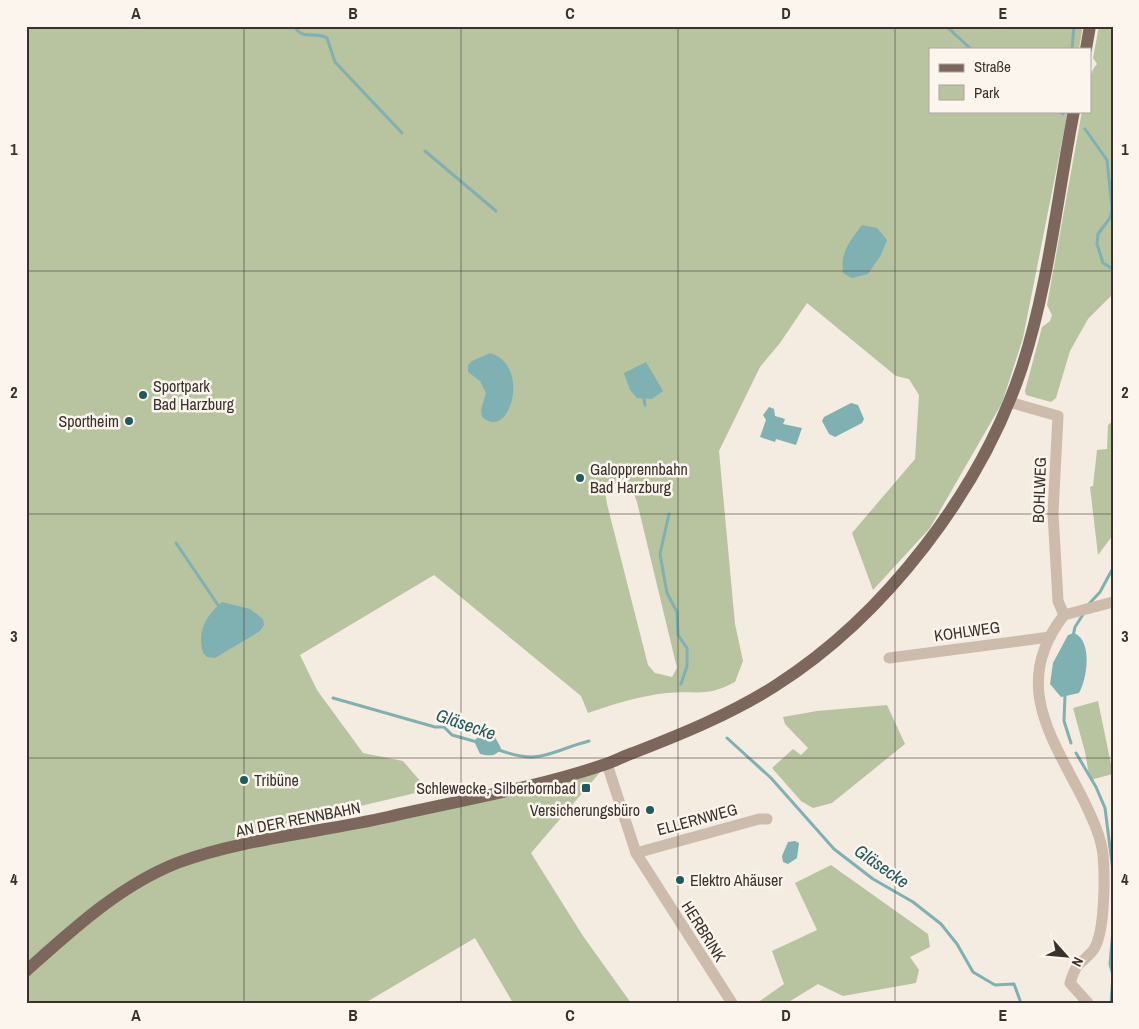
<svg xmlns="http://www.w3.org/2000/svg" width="1139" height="1029" font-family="'Archivo Narrow',sans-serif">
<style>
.green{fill:#b8c4a0;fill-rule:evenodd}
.water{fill:#7fb0b2}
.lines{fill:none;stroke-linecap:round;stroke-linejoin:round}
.stream{stroke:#7fb0b2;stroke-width:3}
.minor{stroke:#cdbbac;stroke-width:11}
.major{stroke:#7d675c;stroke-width:12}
.grid{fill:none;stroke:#3b302b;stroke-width:1;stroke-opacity:0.55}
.poi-dot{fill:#1f5a5e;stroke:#fbf5ee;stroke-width:2}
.labels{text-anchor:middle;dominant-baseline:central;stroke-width:5;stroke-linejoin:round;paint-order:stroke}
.poi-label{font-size:16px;fill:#3b302b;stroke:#fbf5ee;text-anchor:start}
.street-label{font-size:16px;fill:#3b302b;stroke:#fbf5ee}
.water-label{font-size:18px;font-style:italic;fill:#1f5a5e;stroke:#fbf5ee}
.neatline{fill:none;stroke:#3b302b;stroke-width:2}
.grid-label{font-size:16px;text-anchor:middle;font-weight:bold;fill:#3b302b}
</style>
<rect width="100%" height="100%" fill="#f4ebe1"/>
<!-- green -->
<g class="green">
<path d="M26,26H1083L1079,49H930V111H1068L1023,338L1002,403L930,528L873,590L852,533L915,459L919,395L909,379L896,376L807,303L780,343L760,367L719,451L735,624L743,661L735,682C705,698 698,690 667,693C639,696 614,704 588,713L581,696L434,575L300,655L317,690L363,753L403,761L428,790L247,833L226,849L607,764L531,853L583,936L631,1003H513L475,938L365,1003H26ZM618,482L632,489L637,502L677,668L672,677L655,673L648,665L607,504L605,491Z"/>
<path d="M1099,26H1113V294L1088,319L1070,351L1056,398L1051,402L1026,395L1025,391L1042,327L1050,321L1052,315L1047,305L1082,111H1090C1090,97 1086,75 1097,64L1093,58Z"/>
<polygon points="1113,421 1113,535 1098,555 1090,487 1093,486 1097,450 1107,449 1108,425"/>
<polygon points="1098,701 1113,774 1090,780 1085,752 1073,708"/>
<polygon points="887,705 905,744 832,803 813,808 801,801 772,768 793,749 801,755 808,748 785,724 783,717 817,711"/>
<polygon points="831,865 928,934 930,947 910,957 919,970 916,983 843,996 818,984 787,1003 757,1003 784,984 772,951 817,930 795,883"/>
</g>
<!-- water -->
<g class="water">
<path d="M862,225L877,228L887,240L881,255L868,274L852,278L843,273C840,252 850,241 862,225Z"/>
<path d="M490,353C532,365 510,442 482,417L481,410L486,393L480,381L468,372V365L472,361Z"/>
<polygon points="646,362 663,391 652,399 637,398 630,390 624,373"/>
<polygon points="851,403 858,405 864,419 862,423 835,437 829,434 822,421 824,417"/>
<polygon points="769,407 774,409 775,416 785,419 783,424 802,428 796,445 776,439 775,442 760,437 766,420 763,415"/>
<path d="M222,602L250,609L263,619L264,625L260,631L215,658L207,657L203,653C197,631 205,617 222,602Z"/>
<path d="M1074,633C1093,641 1087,679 1079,693L1061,697L1050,684L1053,663L1068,635Z"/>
<path d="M485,735L495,737L501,748C496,757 490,756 480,754L474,741L479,736Z"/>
<polygon points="795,841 799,843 797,858 788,864 783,862 782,856 788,842"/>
</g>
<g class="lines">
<!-- stream -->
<g class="stream">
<path d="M295,26C301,41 316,31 327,38L335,62L402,133"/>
<polyline points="946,26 971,49"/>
<polyline points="1072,49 1074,26"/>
<polyline points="1059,111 1063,114"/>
<polyline points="1085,129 1107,160 1112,208 1110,218 1098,234 1097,244 1103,263 1113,269"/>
<polyline points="425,151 496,211"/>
<polyline points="643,395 645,405"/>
<polyline points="669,514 660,554 667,593 677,612 678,635 687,648 687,666 681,684"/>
<polyline points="176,543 220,608"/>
<polyline points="1088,605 1100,592 1113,568"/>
<polyline points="1073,636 1075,627 1084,613"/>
<polyline points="1065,695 1064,721 1071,743"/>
<polyline points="333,698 435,727 444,727 452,735 477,742"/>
<polyline points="727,738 771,778 834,849 873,879 913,902 941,924 957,944 973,972 995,985 1014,984 1021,1003"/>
<path d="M496,749C542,766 547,752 589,741"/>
<polyline points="1076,753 1096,787 1105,808 1113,871"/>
<polyline points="1111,1003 1113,975 1110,964 1113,930"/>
</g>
<!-- minor -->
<g class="minor">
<polyline points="1009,402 1058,416 1053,513 1058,601 1064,615"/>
<polyline points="889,658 1050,637"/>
<polyline points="607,764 636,853 732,1003"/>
<polyline points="636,853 759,819 767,819"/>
<path d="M1088,1003L1070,983C1072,977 1074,970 1078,965C1083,960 1090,955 1094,949C1105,932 1105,876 1103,855C1101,836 1092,818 1084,801C1051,736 1011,683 1064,615L1113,602"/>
</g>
<!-- major -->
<g class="major">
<polyline points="1086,49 1090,26"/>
<path d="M26,971C72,930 119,886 177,863C240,839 322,832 388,817C461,800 536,788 606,764C615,761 624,756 633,753C682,734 731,714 775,686C885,616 981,491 1022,367C1049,283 1057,197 1074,111"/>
</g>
</g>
<!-- grid -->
<path class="grid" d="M244,26V1003M461,26V1003M678,26V1003M895,26V1003M26,271H1113M26,514H1113M26,758H1113"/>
<!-- markers -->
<g class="poi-dot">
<circle cx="143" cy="395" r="5"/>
<circle cx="129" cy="421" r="5"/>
<circle cx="580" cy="478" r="5"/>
<circle cx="244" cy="780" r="5"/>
<rect x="581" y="783" width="10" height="10" rx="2.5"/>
<circle cx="650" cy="810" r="5"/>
<circle cx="680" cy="880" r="5"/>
</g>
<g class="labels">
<!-- poi labels -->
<g class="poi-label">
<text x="153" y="386">Sportpark<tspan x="153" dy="18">Bad Harzburg</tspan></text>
<text x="119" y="421" text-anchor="end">Sportheim</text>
<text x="590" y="469">Galopprennbahn<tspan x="590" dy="18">Bad Harzburg</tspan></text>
<text x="254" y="780">Tribüne</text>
<text x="576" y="788" text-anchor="end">Schlewecke, Silberbornbad</text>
<text x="640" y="810" text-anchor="end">Versicherungsbüro</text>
<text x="690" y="880">Elektro Ahäuser</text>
</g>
<!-- street labels -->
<g class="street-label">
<text transform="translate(1039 490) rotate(-88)">BOHLWEG</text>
<text transform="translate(967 631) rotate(-8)">KOHLWEG</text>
<text transform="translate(298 819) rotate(-11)">AN DER RENNBAHN</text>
<text transform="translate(697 819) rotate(-15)">ELLERNWEG</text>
<text transform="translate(704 931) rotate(58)">HERBRINK</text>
</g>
<!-- water labels -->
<g class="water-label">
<text transform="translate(466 724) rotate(19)">Gläsecke</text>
<text transform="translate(882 866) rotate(35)">Gläsecke</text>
</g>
</g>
<!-- border -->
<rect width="1139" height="1029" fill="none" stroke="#fbf5ee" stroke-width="55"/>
<!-- legend -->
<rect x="929" y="48" width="162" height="65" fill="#fbf5ee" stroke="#aea6a0"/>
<rect x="939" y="64" width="25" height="8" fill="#7d675c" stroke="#aea6a0"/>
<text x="974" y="72" font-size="15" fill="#3b302b">Straße</text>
<rect x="939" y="85" width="25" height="15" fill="#b8c4a0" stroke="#aea6a0"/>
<text x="974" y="98" font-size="15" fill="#3b302b">Park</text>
<!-- north arrow -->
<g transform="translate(1066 956) rotate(117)" stroke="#fbf5ee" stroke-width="4" paint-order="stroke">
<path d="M0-4L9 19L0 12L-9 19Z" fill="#3b302b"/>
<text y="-8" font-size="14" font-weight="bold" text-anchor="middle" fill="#3b302b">N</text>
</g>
<rect x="28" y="28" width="1084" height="974" class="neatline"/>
<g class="grid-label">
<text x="136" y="19">A</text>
<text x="353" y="19">B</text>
<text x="570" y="19">C</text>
<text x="786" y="19">D</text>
<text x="1003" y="19">E</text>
<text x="14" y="155">1</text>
<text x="1125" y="155">1</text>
<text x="14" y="398">2</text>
<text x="1125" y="398">2</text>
<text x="14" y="642">3</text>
<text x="1125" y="642">3</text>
<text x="14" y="885">4</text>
<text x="1125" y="885">4</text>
<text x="136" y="1021">A</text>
<text x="353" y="1021">B</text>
<text x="570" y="1021">C</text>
<text x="786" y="1021">D</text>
<text x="1003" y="1021">E</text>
</g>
</svg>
